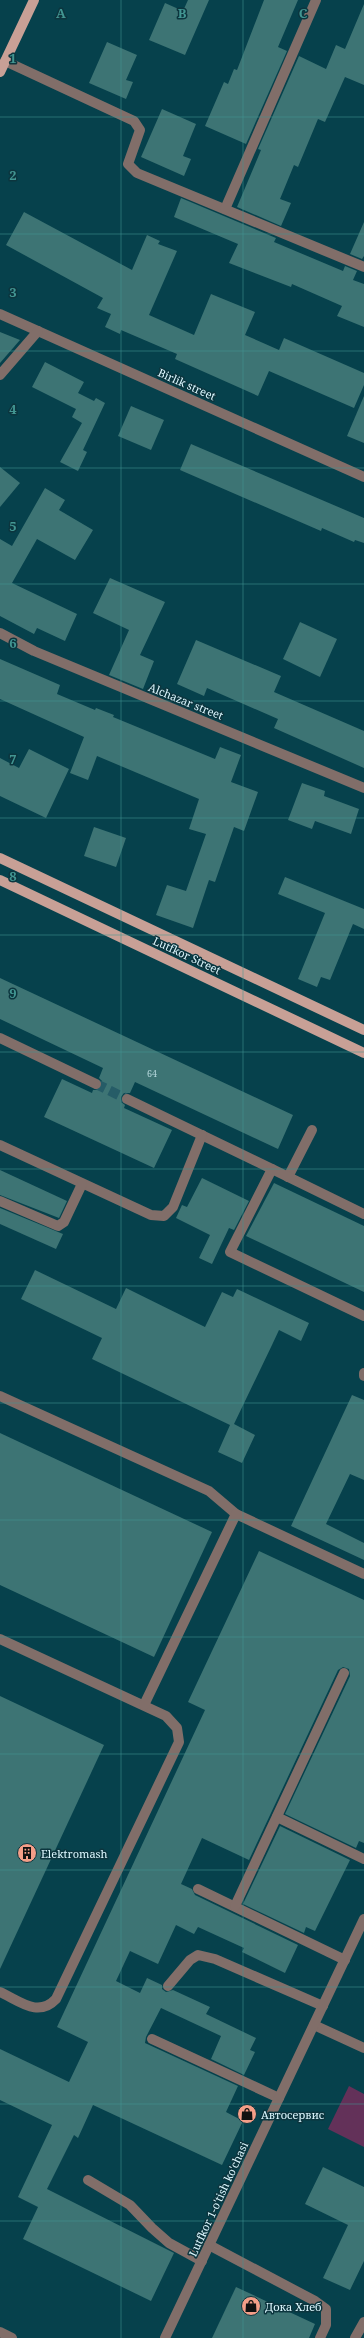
<svg xmlns="http://www.w3.org/2000/svg" width="364" height="2338" font-family="'Noto Serif',serif">
<style>
.green{fill:#633159}
.building{fill:#3d7474}
.lines{fill:none;stroke-linecap:round;stroke-linejoin:round}
.minor-tunnel{stroke:#265c67;stroke-width:10;stroke-dasharray:10 5;stroke-linecap:butt}
.minor{stroke:#816e69;stroke-width:10}
.major{stroke:#c8a096;stroke-width:10}
.grid{fill:none;stroke:#429692;stroke-width:1;stroke-opacity:0.55}
.labels{text-anchor:middle;dominant-baseline:central;stroke-width:3;stroke-linejoin:round;paint-order:stroke}
.number-label{font-size:9px;fill:#b5d7dc}
.street-label{font-size:11px;fill:#ddf8ff;stroke:#0c353e}
.poi-label{font-size:11px;fill:#ddf8ff;stroke:#0c353e;text-anchor:start}
.grid-label{font-size:13px;text-anchor:middle;font-weight:bold;fill:#429692;stroke:#0c353e;stroke-width:3;stroke-linejoin:round;paint-order:stroke}
</style>
<rect width="100%" height="100%" fill="#06414c"/>
<!-- green -->
<polygon class="green" points="349,2086 364,2094 364,2147 328,2129"/>
<!-- building -->
<g class="building">
<polygon points="188,0 209,0 185,55 149,40 165,3 183,11"/>
<polygon points="264,0 298,0 278,47 287,51 246,144 205,126 224,82 228,84 234,69 237,70"/>
<polygon points="364,4 364,85 345,77 325,122 318,119 298,167 294,165 280,199 291,203 281,226 237,207 261,150 258,149 299,56 326,69 336,45 345,49"/>
<polygon points="107,42 137,55 126,80 133,82 126,99 89,83"/>
<polygon points="162,109 196,124 183,156 191,159 184,176 141,157"/>
<polygon points="181,198 276,238 274,242 343,271 345,266 357,271 353,280 364,284 364,327 337,316 342,306 292,284 291,287 229,263 238,244 174,217"/>
<polygon points="24,212 132,270 147,235 160,241 158,244 177,251 149,315 194,335 211,294 255,312 245,335 279,350 284,338 364,373 364,385 354,408 269,371 258,396 175,359 177,354 121,330 120,334 105,327 111,314 97,308 103,298 6,245"/>
<polygon points="364,222 364,256 362,259 350,254"/>
<polygon points="0,332 20,340 0,363"/>
<polygon points="45,362 84,382 78,393 94,401 96,398 105,403 83,450 87,452 78,471 60,462 82,423 72,417 76,409 32,387"/>
<polygon points="364,396 364,443 347,436"/>
<polygon points="131,406 164,420 151,450 118,436"/>
<polygon points="191,444 364,518 364,543 355,540 354,542 322,528 321,531 180,470"/>
<polygon points="0,467 20,483 0,507"/>
<polygon points="45,488 65,500 59,510 93,530 75,560 37,539 12,583 77,614 65,641 37,628 34,634 0,616 0,539 12,546"/>
<polygon points="110,578 165,602 140,655 154,661 143,689 109,675 129,630 93,613"/>
<polygon points="300,622 337,639 320,677 283,659"/>
<polygon points="196,640 281,676 274,692 364,731 364,768 274,728 278,719 207,688 204,696 177,684"/>
<polygon points="0,659 60,685 57,694 95,710 96,708 114,715 113,717 215,759 220,747 241,755 231,782 258,792 244,831 234,827 215,882 209,880 193,928 156,915 167,885 186,891 206,834 189,829 199,799 97,756 88,780 70,773 84,737 0,699"/>
<polygon points="29,749 69,769 46,818 0,796 0,758 19,768"/>
<polygon points="302,783 325,791 324,796 359,809 351,834 315,821 312,829 288,820"/>
<polygon points="94,827 126,838 116,867 84,856"/>
<polygon points="285,877 364,909 364,929 353,924 330,980 321,977 317,987 298,979 325,913 278,894"/>
<polygon points="0,978 293,1115 278,1149 135,1082 130,1093 124,1093 121,1097 121,1102 125,1105 124,1108 172,1130 154,1168 44,1117 62,1079 92,1093 93,1090 99,1090 102,1086 102,1081 99,1078 103,1068 0,1019"/>
<polygon points="0,1170 67,1201 59,1218 0,1195"/>
<polygon points="202,1178 249,1201 234,1230 229,1228 212,1264 199,1258 210,1235 176,1218 182,1205 187,1207"/>
<polygon points="274,1183 364,1226 364,1292 246,1236"/>
<polygon points="0,1208 63,1234 56,1249 0,1224"/>
<polygon points="35,1270 116,1309 126,1288 205,1327 222,1292 233,1297 237,1289 309,1323 301,1341 279,1330 272,1345 234,1424 255,1435 242,1463 218,1452 230,1425 92,1359 102,1338 21,1299"/>
<polygon points="352,1395 364,1400 364,1480 350,1474 326,1524 364,1543 364,1560 291,1526"/>
<polygon points="0,1433 212,1532 154,1657 0,1585"/>
<polygon points="259,1551 364,1600 364,1843 359,1841 356,1848 285,1814 350,1676 349,1669 343,1667 338,1670 249,1860 202,1838 181,1884 192,1889 195,1895 298,1945 285,1973 242,1952 244,1948 198,1927 194,1934 176,1925 158,1964 130,1951 116,1981 140,1993 147,1978 162,1985 162,1989 166,1992 173,1990 210,2007 206,2014 256,2038 250,2050 255,2052 244,2075 211,2059 221,2036 161,2008 146,2037 145,2043 238,2086 226,2112 243,2121 222,2165 93,2105 78,2138 74,2135 47,2189 174,2253 151,2301 23,2239 38,2207 18,2197 52,2125 0,2100 0,2049 69,2082 88,2042 57,2027 205,1710 188,1702"/>
<polygon points="0,1696 104,1745 0,1969"/>
<polygon points="280,1826 350,1860 315,1931 306,1927 304,1933 243,1904"/>
<polygon points="323,2167 364,2187 364,2261 350,2290 323,2278 348,2225 305,2204"/>
<polygon points="236,2287 315,2324 309,2338 212,2338"/>
</g>
<g class="lines">
<!-- minor-tunnel -->
<polyline class="minor-tunnel" points="96,1084 127,1099"/>
<!-- minor -->
<g class="minor">
<polyline points="5,61 134,121 140,130 128,164 137,173 364,267"/>
<polyline points="225,209 316,0"/>
<polyline points="0,314 364,477"/>
<polyline points="0,375 38,331"/>
<polyline points="0,633 34,651 364,788"/>
<polyline points="0,1038 96,1084"/>
<polyline points="127,1099 272,1169"/>
<polyline points="0,1145 151,1215 164,1216 173,1207 202,1135"/>
<polyline points="288,1177 312,1130"/>
<polyline points="0,1201 58,1226 64,1222 82,1184"/>
<polyline points="364,1214 272,1169 230,1252 364,1316"/>
<polyline points="364,1373 364,1376"/>
<polyline points="0,1396 209,1491 236,1514 364,1574"/>
<path d="M0,1639L166,1716L177,1728L179,1742L56,1999C38,2018 20,2001 0,1992"/>
<polyline points="144,1705 236,1514"/>
<polyline points="277,1817 364,1859"/>
<polyline points="198,1889 345,1960"/>
<polyline points="235,1906 344,1673"/>
<polyline points="168,1986 190,1960 198,1955 215,1959 323,2006"/>
<polyline points="314,2025 364,2048"/>
<polyline points="152,2039 279,2098"/>
<polyline points="88,2180 130,2205 152,2228 169,2243 202,2261"/>
<polyline points="209,2245 315,2301 326,2309 326,2325 320,2338"/>
<polyline points="0,2332 12,2338"/>
<polyline points="165,2338 364,1919"/>
<polyline points="355,2338 364,2322"/>
</g>
<!-- major -->
<g class="major">
<polyline points="0,72 34,0"/>
<polyline points="0,858 364,1030"/>
<polyline points="0,880 364,1053"/>
</g>
</g>
<!-- grid -->
<path class="grid" d="M121,0V2338M243,0V2338M0,117H364M0,234H364M0,351H364M0,468H364M0,584H364M0,701H364M0,818H364M0,935H364M0,1052H364M0,1169H364M0,1286H364M0,1403H364M0,1520H364M0,1637H364M0,1754H364M0,1870H364M0,1987H364M0,2104H364M0,2221H364"/>
<!-- icons -->
<defs>
<symbol id="building-disc" viewBox="-11 -11 22 22"><circle r="9.5" fill="#f49e88" stroke="#0c353e"/><path d="M-4-6H4V6H1V3H-1V6H-4ZM-2.5-4.3h1.7v1.8h-1.7ZM.8-4.3h1.7v1.8H.8ZM-2.5-1h1.7V.8h-1.7ZM.8-1h1.7V.8H.8Z" fill="#111"/></symbol>
<symbol id="shop-disc" viewBox="-11 -11 22 22"><circle r="9.5" fill="#f49e88" stroke="#0c353e"/><path d="M-5-2.5h2.3a2.7 3.5 0 0 1 5.4 0H5L5.5 6h-11ZM-1.5-2.5h3a1.5 2.3 0 0 0-3 0Z" fill="#111"/></symbol>
</defs>
<g fill-rule="evenodd">
<use href="#building-disc" x="16" y="1842" width="22" height="22"/>
<use href="#shop-disc" x="236" y="2103" width="22" height="22"/>
<use href="#shop-disc" x="240" y="2295" width="22" height="22"/>
</g>
<g class="labels">
<!-- number labels -->
<g class="number-label">
<text x="152" y="1073">64</text>
</g>
<!-- street labels -->
<g class="street-label">
<text transform="translate(187 384) rotate(24)">Birlik street</text>
<text transform="translate(186 701) rotate(22)">Alchazar street</text>
<text transform="translate(187 955) rotate(25)">Lutfkor Street</text>
<text transform="translate(218 2199) rotate(-65)">Lutfkor 1-o'tish ko'chasi</text>
</g>
<!-- poi labels -->
<g class="poi-label">
<text x="41" y="1853">Elektromash</text>
<text x="261" y="2114">Автосервис</text>
<text x="265" y="2306">Дока Хлеб</text>
</g>
</g>
<g class="grid-label">
<text x="61" y="18">A</text>
<text x="182" y="18">B</text>
<text x="303" y="18">C</text>
<text x="13" y="63">1</text>
<text x="13" y="180">2</text>
<text x="13" y="297">3</text>
<text x="13" y="414">4</text>
<text x="13" y="531">5</text>
<text x="13" y="648">6</text>
<text x="13" y="764">7</text>
<text x="13" y="881">8</text>
<text x="13" y="998">9</text>
</g>
</svg>
